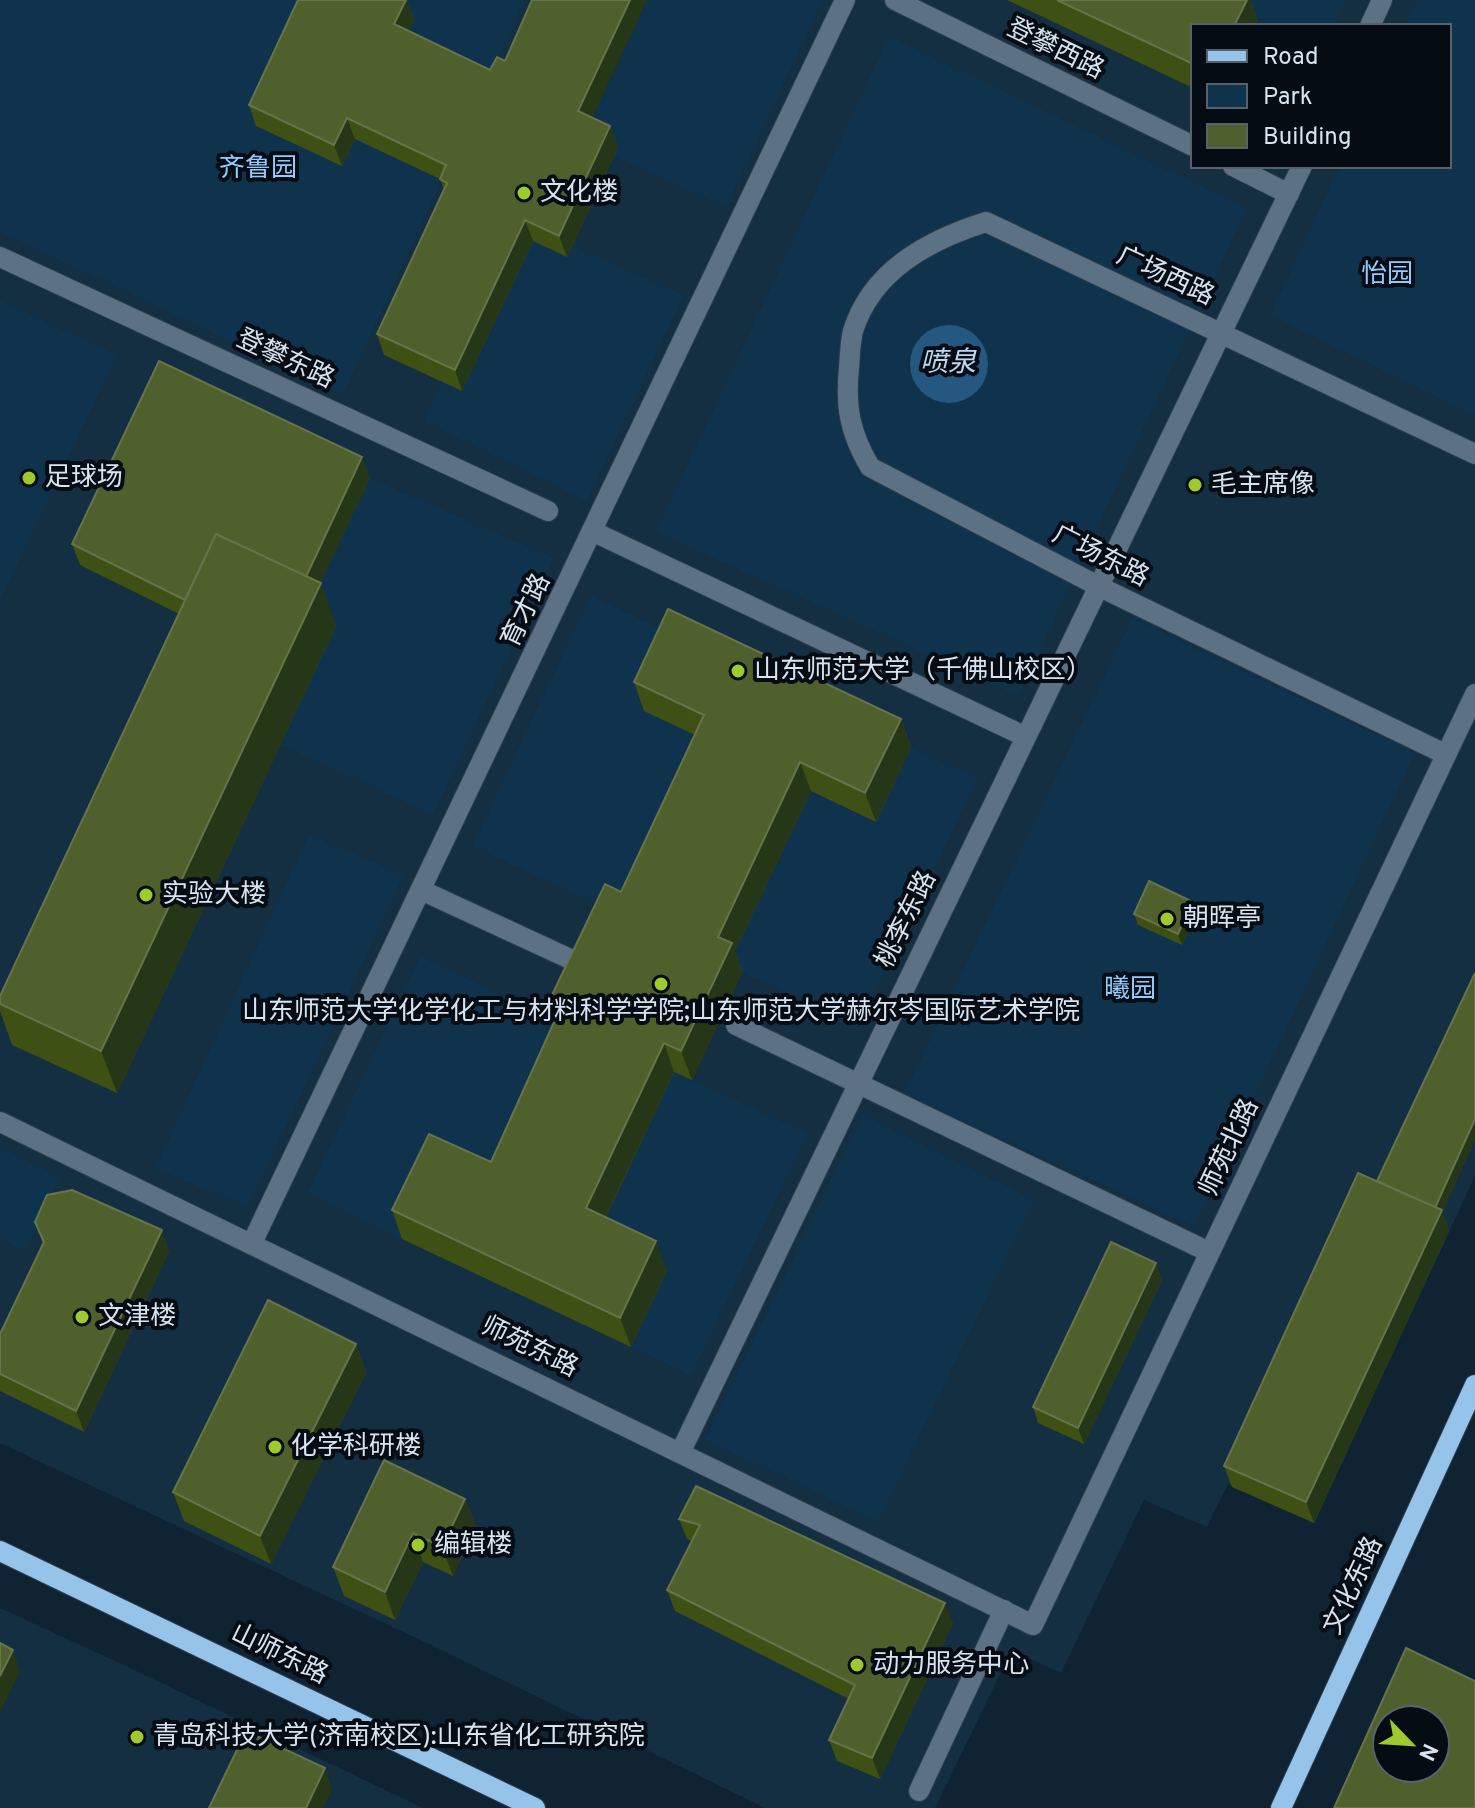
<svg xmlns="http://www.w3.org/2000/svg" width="1475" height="1808" font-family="Overpass,'Noto Sans SC',sans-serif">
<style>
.built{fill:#142e42;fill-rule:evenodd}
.green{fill:#0f324d}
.water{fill:#255880}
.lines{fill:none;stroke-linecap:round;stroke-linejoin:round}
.minor-casing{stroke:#2c3e4d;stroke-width:22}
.major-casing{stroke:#2c3e4d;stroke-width:22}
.minor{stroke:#5c7284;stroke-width:20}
.major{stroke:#96c3ea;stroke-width:20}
.wall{fill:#3f5015}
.shaded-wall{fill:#263717}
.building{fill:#50602d;stroke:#65744b;stroke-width:2;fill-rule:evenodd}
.poi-dot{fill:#9fca2e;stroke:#050c13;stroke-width:3}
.labels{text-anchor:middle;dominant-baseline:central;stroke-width:8;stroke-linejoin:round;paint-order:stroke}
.street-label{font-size:26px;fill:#d7e3ee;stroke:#050c13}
.park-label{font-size:26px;fill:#92ccfe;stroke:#050c13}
.poi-label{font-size:26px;fill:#d7e3ee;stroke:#050c13;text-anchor:start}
.water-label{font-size:28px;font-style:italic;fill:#bdd9f2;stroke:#050c13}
</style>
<rect width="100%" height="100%" fill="#102333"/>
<!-- built -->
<g class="built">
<path d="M0,0H1475V1176L1314,1523L1228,1484L1207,1527L1144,1500L1061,1673L1012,1650L935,1808H765L433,1646L0,1443ZM1193,26H1449V166H1193Z"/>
<polygon points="0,1608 126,1666 423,1808 0,1808"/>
</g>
<!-- green -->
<g class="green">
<polygon points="0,0 525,0 343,395 0,232"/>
<polygon points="647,0 823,0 726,208 614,156 618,147 586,132"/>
<polygon points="1205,0 1346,0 1334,26 1259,26"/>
<polygon points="1418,0 1475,0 1475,416 1270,315 1340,166 1449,166 1449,26 1405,26"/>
<polygon points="889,36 1247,208 1018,696 656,532"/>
<polygon points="533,241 566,257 572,245 684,295 587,501 424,422 442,382 462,391"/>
<polygon points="0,300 117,355 0,601"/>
<polygon points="370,478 554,558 433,815 280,745 307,612"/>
<polygon points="591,595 679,638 715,744 632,920 472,846"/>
<polygon points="1132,618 1415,753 1194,1226 904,1094"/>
<polygon points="911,747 978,778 858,1027 728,965 811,791 875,822"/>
<polygon points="309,834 404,875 248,1207 155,1169"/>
<polygon points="420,956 575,1029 501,1191 439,1163 402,1239 308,1192"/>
<polygon points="674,1072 808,1133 691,1376 631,1347 666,1270 596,1237"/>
<polygon points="863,1114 1034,1200 878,1522 705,1440"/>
<polygon points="0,1147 60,1177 25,1251 0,1239"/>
</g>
<!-- water -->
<circle class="water" cx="949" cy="364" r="39"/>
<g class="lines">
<defs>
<g id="minor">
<polyline points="895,0 1193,146"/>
<polyline points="1370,26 1382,0"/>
<polyline points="1233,166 1289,194"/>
<polyline points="0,257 548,511"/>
<polyline points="594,532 1024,736"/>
<path d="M1445,754L1100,587L870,467C850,433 845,407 849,368C850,356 850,343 853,331C872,270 929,240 986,222L1475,454"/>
<polyline points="421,890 568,958"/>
<polyline points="736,1025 1209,1252"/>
<polyline points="0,1122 1033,1625 1475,694"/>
<polyline points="252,1243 845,0"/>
<path d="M681,1451C887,1022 1096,595 1302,166"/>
<polyline points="919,1791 1004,1610"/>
</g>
<g id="major">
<polyline points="0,1551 535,1808"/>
<polyline points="1281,1808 1475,1385"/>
</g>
</defs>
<!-- minor casing -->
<use href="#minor" class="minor-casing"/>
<!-- major casing -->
<use href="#major" class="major-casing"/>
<!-- minor -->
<use href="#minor" class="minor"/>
<!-- major -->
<use href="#major" class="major"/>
</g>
<!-- wall -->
<g class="wall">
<polygon points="298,0 407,0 414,19 408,31 610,126 618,147 567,257 533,241 462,391 384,355 377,334 444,190 440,179 355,139 342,166 256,126 249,105"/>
<polygon points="1007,0 1250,0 1259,25 1193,26 1193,88"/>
<polygon points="370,478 320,583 336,626 117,1093 12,1045 0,1011 0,996 179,614 80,565 72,544"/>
<polygon points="634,682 901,719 911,747 876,822 811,791 735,951 742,972 692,1080 674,1072 606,1217 667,1270 631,1347 402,1239 392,1210 491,1162 559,1012 552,995 621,892 695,735 644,711"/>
<polygon points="1193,902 1197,913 1182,945 1138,925 1134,914"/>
<polygon points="1475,973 1475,1139 1442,1212 1449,1231 1314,1523 1232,1487 1224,1466 1377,1181"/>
<polygon points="35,1222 169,1251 84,1432 0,1391 0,1334 43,1244"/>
<polygon points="1162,1280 1084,1444 1038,1423 1033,1407"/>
<polygon points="356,1344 366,1373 271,1564 184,1521 173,1492"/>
<polygon points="696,1486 953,1623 880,1779 837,1761 829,1740 849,1699 675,1611 667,1590 692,1541 687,1539 679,1519"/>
<polygon points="465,1499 476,1527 453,1576 423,1562 395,1620 344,1596 333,1567"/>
</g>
<!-- shaded-wall -->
<g class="shaded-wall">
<polygon points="406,0 407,0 414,19 401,45 394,24"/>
<polygon points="630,0 647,0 586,132 578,111"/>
<polygon points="1247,0 1250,0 1259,26 1234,26"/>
<polygon points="347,118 355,139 342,166 334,145"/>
<polygon points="610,126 618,147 567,257 559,236"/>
<polygon points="525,220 533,241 462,391 455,370"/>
<polygon points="362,457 370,478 307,612 299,591"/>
<polygon points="321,583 336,626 117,1093 101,1051"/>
<polygon points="901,719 911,747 876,822 865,793"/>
<polygon points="800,762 811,791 735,951 742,972 692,1080 681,1051 718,937"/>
<polygon points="1193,902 1197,913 1182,945 1178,934"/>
<polygon points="664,1043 674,1072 596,1237 586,1208"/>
<polygon points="1475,1119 1475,1139 1442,1212 1449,1231 1314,1523 1306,1502"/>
<polygon points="162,1230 169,1251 84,1432 76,1411"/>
<polygon points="656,1241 667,1270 631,1347 620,1318"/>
<polygon points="1156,1263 1162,1280 1084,1444 1078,1428"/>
<polygon points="356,1344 366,1373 271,1564 260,1536"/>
<polygon points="465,1499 476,1527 453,1576 442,1547"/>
<polygon points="413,1533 423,1562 395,1620 385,1592"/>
<polygon points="945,1603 953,1623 880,1779 872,1758"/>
<polygon points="13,1650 20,1671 0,1712 0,1676"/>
<polygon points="325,1768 332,1789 323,1808 306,1808"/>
</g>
<!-- building -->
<g class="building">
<polygon points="298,0 406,0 394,24 490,70 497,57 505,61 532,0 630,0 578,111 610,126 559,236 525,220 455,370 377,334 447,183 440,179 446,165 347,118 334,145 249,105"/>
<polygon points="1057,0 1247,0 1234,26 1193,26 1193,64"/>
<polygon points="159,361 362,457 306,577 216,534 185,600 72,544"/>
<polygon points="216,534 321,583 101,1051 0,1004 0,996"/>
<polygon points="668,609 901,719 865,793 800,762 718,937 732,943 681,1051 664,1043 586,1208 656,1241 620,1318 392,1210 429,1134 491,1162 564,1000 552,995 605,884 621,892 704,715 634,682"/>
<polygon points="1149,881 1193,902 1178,934 1134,914"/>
<polygon points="1475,973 1475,1119 1435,1208 1377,1181"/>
<polygon points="1358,1173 1442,1210 1306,1502 1224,1466"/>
<polygon points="72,1190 162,1230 76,1411 0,1374 0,1334 44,1242 35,1222 47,1195"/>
<polygon points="1111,1242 1156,1263 1078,1428 1033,1407"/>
<polygon points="268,1300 356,1344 260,1536 173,1492"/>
<polygon points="384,1460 465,1499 442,1547 413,1533 385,1592 333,1567"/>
<polygon points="696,1486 945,1603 872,1758 829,1740 855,1685 667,1590 700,1525 679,1519"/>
<polygon points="0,1643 13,1650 0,1676"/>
<path d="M1406,1648L1475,1681V1808H1334ZM1387,1720H1435V1768H1387Z"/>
<polygon points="246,1731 325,1768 306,1808 209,1808"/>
</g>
<!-- markers -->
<g class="poi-dot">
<circle cx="524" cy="193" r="8"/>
<circle cx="29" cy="478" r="8"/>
<circle cx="1195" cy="485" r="8"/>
<circle cx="738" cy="671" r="8"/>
<circle cx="146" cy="895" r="8"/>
<circle cx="1167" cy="919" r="8"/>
<circle cx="661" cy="984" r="8"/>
<circle cx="82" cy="1317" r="8"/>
<circle cx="275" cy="1447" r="8"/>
<circle cx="418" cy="1545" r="8"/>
<circle cx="857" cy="1665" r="8"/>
<circle cx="137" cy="1737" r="8"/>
</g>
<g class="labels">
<!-- street labels -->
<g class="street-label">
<text transform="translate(1055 50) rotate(26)">登攀西路</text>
<text transform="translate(1165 277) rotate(25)">广场西路</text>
<text transform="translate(285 360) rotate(25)">登攀东路</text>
<text transform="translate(1100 557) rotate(27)">广场东路</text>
<text transform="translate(527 611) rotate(-64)">育才路</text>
<text transform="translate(907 920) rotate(-64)">桃李东路</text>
<text transform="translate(1230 1148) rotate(-65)">师苑北路</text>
<text transform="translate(529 1348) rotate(26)">师苑东路</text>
<text transform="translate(1354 1586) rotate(-65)">文化东路</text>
<text transform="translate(279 1655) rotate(26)">山师东路</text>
</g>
<!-- park labels -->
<g class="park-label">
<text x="258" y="169">齐鲁园</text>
<text x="1387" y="275">怡园</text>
<text x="1130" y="990">曦园</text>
</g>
<!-- poi labels -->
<g class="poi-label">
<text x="540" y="193">文化楼</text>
<text x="45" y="478">足球场</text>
<text x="1211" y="485">毛主席像</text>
<text x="754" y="671">山东师范大学（千佛山校区）</text>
<text x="162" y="895">实验大楼</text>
<text x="1183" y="919">朝晖亭</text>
<text x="661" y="1012" text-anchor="middle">山东师范大学化学化工与材料科学学院;山东师范大学赫尔岑国际艺术学院</text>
<text x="98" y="1317">文津楼</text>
<text x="291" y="1447">化学科研楼</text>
<text x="434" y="1545">编辑楼</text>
<text x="873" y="1665">动力服务中心</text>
<text x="153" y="1737">青岛科技大学(济南校区):山东省化工研究院</text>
</g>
<!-- water labels -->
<g class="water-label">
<text x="948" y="364">喷泉</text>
</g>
</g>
<!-- legend -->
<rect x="1191" y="24" width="260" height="144" fill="#050c13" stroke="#59626b" stroke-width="2"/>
<rect x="1207" y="50" width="40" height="12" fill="#96c3ea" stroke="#59626b" stroke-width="2"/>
<text x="1263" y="64" font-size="24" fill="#d7e3ee">Road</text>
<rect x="1207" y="84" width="40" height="24" fill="#0f324d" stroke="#59626b" stroke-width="2"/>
<text x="1263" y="104" font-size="24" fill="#d7e3ee">Park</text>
<rect x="1207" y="124" width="40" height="24" fill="#50602d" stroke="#59626b" stroke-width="2"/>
<text x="1263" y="144" font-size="24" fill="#d7e3ee">Building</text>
<!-- north arrow -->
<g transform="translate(1411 1744) rotate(115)"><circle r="38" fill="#050c13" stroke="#59626b" stroke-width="2"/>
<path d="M0-6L14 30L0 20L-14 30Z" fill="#9fca2e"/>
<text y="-12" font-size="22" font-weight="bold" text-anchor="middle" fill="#d7e3ee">N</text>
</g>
</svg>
